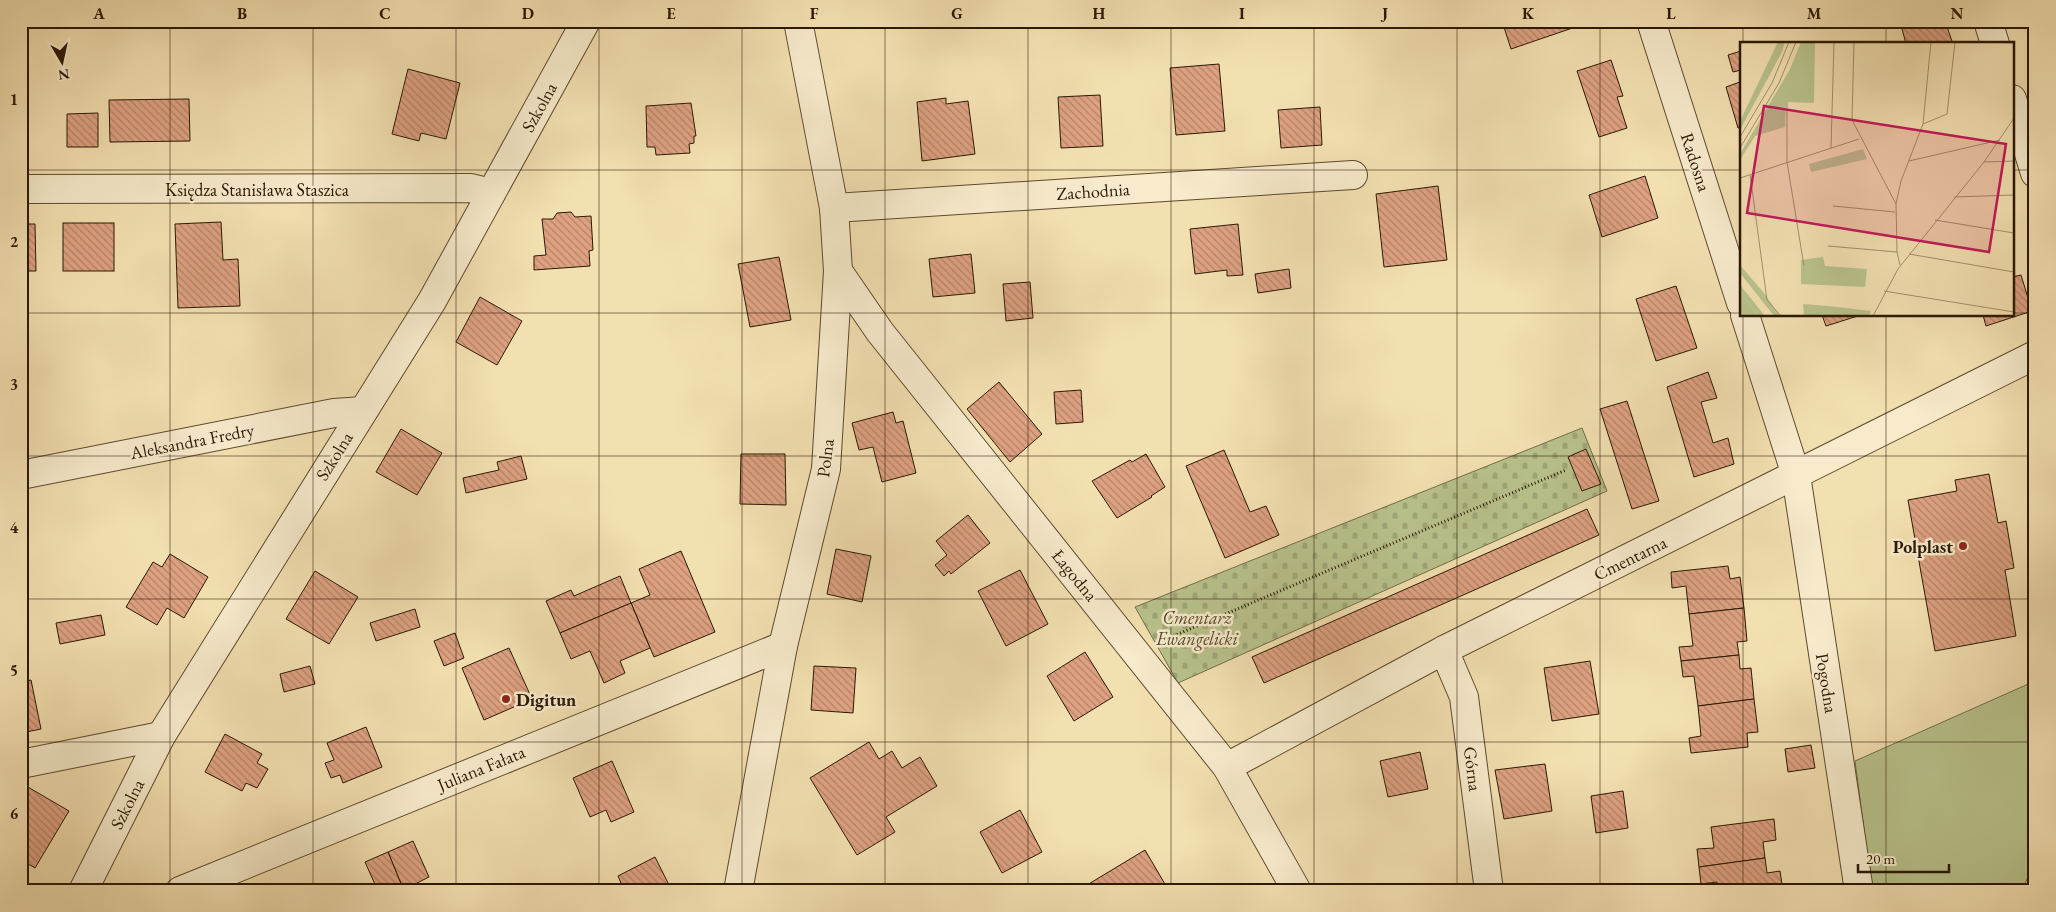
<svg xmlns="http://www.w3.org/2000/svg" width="2056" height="912" font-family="'EB Garamond',serif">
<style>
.green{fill:#b9c38d;stroke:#726e48}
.cemetery{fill:url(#cemetery-stones);stroke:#726e48}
.building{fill:url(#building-back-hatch);stroke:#2b1803}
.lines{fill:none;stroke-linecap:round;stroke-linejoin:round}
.minor-casing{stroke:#5d4a2e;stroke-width:30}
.path{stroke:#2b1803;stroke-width:3;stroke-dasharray:1 2.5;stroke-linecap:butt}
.minor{stroke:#f7ebcc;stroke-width:28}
.grid{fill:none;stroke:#2b1803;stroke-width:1;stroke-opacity:0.55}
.poi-dot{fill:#8f2418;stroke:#f7ebcc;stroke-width:2}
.labels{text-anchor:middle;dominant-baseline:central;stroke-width:5;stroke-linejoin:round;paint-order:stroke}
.street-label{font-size:18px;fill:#2b1803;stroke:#f7ebcc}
.poi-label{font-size:18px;font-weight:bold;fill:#2b1803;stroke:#f7ebcc;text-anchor:end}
.park-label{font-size:18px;font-style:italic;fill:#564b2c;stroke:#f7ebcc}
.inset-road{fill:none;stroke:#a3906b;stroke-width:1}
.view{fill:#c2185b;fill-opacity:0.15;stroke:#c2185b;stroke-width:2.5}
.inset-edge{fill:none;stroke:#2b1803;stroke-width:2.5}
.neatline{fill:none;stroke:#2b1803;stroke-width:2}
.grid-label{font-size:16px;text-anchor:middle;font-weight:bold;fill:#2b1803}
</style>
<defs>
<pattern id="cemetery-stones" width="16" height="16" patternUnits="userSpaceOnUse" patternTransform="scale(1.25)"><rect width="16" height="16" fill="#b9c38d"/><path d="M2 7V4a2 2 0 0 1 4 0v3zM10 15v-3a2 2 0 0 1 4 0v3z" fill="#9fa778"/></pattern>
<pattern id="building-back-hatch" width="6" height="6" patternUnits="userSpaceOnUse" patternTransform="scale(1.25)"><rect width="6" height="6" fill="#dea282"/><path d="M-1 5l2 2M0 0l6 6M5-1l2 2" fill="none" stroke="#b48368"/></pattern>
</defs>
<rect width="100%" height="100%" fill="#f3e0b1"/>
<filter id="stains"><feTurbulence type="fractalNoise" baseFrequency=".004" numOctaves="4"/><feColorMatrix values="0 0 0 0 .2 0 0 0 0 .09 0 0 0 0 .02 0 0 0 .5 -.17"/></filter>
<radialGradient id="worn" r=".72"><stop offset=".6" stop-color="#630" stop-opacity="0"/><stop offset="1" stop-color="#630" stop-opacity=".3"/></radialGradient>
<!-- green -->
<polygon class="green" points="2035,681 2035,860 2022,891 1872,891 1855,761"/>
<!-- cemetery -->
<polygon class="cemetery" points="1582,428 1607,491 1178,683 1135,607"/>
<!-- building -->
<g class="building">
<polygon points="1502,21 1593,21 1511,49"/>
<polygon points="1900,21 1945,21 1953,44 1906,44"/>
<polygon points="1741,51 1741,70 1733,72 1728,55"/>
<polygon points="1611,60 1623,96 1617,97 1627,128 1599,137 1577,71"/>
<polygon points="1219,64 1225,131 1176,135 1170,68"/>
<polygon points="408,69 460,83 446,139 421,133 419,141 392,134"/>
<polygon points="1740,82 1741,127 1738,128 1726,87"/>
<polygon points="1100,95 1103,146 1061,148 1058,97"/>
<polygon points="946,98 946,104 968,101 975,154 922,161 917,102"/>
<polygon points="189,99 190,141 110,142 109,100"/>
<polygon points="691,103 696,136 694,136 694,143 689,144 690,153 656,155 655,147 647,147 646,106"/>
<polygon points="1320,107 1322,145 1281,148 1278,110"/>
<polygon points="98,113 98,147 67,147 67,114"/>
<polygon points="1645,176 1658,218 1602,237 1589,195"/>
<polygon points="1438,186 1447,260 1384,267 1376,194"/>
<polygon points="571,212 575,217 591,216 593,250 589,251 590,266 534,270 534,256 546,255 542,219 553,219 557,213"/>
<polygon points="221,222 223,260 238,259 240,306 178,308 175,224"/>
<rect x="63" y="223" width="51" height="48"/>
<polygon points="21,224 35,224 36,271 21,271"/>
<polygon points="1238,224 1243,275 1227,276 1227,270 1195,274 1190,229"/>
<polygon points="971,254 975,293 933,297 929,259"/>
<polygon points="779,257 791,320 750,327 738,264"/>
<polygon points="1289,269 1291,288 1258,293 1255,274"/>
<polygon points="2021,275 2032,311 1986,326 1983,315 2012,315 2012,277"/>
<polygon points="1030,282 1033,318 1006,321 1003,284"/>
<polygon points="1676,286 1697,348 1656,361 1636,299"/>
<polygon points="480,297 522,321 497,365 456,342"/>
<polygon points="1822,315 1861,315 1826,326"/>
<polygon points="1708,372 1717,398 1701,402 1713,443 1728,438 1734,464 1694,477 1667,387"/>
<polygon points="999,382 1042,434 1010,462 967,409"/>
<polygon points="1081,390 1083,422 1056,424 1054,392"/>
<polygon points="1627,401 1659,501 1632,509 1600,409"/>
<polygon points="893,412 896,423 903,421 916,473 882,482 873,447 859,450 852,423"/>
<polygon points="401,429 442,453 417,495 376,472"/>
<polygon points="1586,449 1601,484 1582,491 1568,457"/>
<polygon points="1224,450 1250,512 1266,506 1279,535 1225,558 1186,466"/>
<polygon points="741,454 785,454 786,505 740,504"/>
<polygon points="1146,454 1165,487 1151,496 1152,497 1117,518 1092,481 1130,460 1132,462"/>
<polygon points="521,456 527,479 466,493 463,478 499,470 497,462"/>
<polygon points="1989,474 1998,523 2006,521 2014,568 2005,570 2016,636 1935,651 1908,500 1957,491 1955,480"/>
<polygon points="1587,509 1599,535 1264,683 1252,657"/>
<polygon points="968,515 990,543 951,574 949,571 944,576 935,565 947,555 936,541"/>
<polygon points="836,549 871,556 862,602 827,594"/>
<polygon points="681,551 715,632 654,657 631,603 650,595 639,569"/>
<polygon points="170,554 208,577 184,618 167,608 157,625 126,607 153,562 162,567"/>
<polygon points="1728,566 1730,579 1740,577 1744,608 1689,614 1686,586 1672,588 1671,572"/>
<polygon points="1020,570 1048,624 1006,646 978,591"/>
<polygon points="315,571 358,597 329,644 286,619"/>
<polygon points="620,576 631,603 560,633 546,601 571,590 574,596"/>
<polygon points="631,603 650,648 620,661 625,673 604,683 590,651 571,659 560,633"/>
<polygon points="1744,608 1747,641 1737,642 1739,655 1681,661 1679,647 1693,646 1689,614"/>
<polygon points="415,609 420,627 376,641 370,623"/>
<polygon points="101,615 105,635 60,644 56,623"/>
<polygon points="455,633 464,658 444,666 434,641"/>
<polygon points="509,648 532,699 484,720 462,668"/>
<polygon points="1085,652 1113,697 1074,721 1047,676"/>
<polygon points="1739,655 1740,669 1751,668 1754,699 1698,706 1694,676 1683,677 1681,661"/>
<polygon points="1590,661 1599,714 1552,721 1544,668"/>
<polygon points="310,666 315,684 284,692 280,674"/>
<polygon points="814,666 856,668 853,713 811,710"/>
<polygon points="31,680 41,729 21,733 21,682"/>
<polygon points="1754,699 1758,732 1747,733 1748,747 1691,753 1689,738 1701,736 1698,706"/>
<polygon points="366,727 382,767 343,783 340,775 331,778 325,763 334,760 327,743"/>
<polygon points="225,734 262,754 257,763 268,769 257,788 246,783 242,791 205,772"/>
<polygon points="869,742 879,759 892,751 902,768 920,757 937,786 886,817 895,832 857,855 810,778"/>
<polygon points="1811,745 1815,768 1788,772 1785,749"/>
<polygon points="1420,752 1428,789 1388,797 1380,761"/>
<polygon points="612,761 634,812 611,822 606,810 590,817 573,778"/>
<polygon points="1545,764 1552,811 1504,819 1495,770"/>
<polygon points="21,783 69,811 35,868 21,860"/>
<polygon points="1623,791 1628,828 1596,833 1591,796"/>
<polygon points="1020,810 1042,852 1002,873 980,832"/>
<polygon points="1774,819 1776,840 1763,842 1765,858 1699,867 1697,849 1714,848 1711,827"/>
<polygon points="413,841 429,877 417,883 420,891 404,891 388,852"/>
<polygon points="1145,850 1169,891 1077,891"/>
<polygon points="388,852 404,891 378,891 365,862"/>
<polygon points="655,857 672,891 613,891 612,888 621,883 618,876"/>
<polygon points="1765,858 1767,873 1780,871 1783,891 1718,891 1717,882 1701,884 1699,867"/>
</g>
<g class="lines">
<defs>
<g id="minor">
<polyline points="1651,21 1741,303"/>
<polyline points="1988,21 1995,44"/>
<polyline points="2012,99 2035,173"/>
<polyline points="21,189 471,188 491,193"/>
<polyline points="834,208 1353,175"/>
<polyline points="838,271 880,332 1227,767 1297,891"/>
<polyline points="1745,315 1796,475 1859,891"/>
<polyline points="21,475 334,413 363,411"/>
<polyline points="1444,650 1464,697 1489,891"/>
<polyline points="21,764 161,736"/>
<polyline points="1227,767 1444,650 2035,355"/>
<polyline points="83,891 161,736 432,301 586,21"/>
<polyline points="180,891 783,646"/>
<polyline points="738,891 783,646 826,469 838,271 834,208 798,21"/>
</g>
</defs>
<!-- minor casing -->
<use href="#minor" class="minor-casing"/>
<!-- path -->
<polyline class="path" points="1164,640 1566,470"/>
<!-- minor -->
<use href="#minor" class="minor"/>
</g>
<!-- grid -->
<path class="grid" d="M170,21V891M313,21V891M456,21V891M599,21V891M742,21V891M885,21V891M1028,21V891M1171,21V891M1314,21V891M1457,21V891M1600,21V891M1743,21V44M1886,21V44M21,170H1741M2012,170H2035M21,313H1741M2012,313H2035M1743,315V891M1886,315V891M21,456H2035M21,599H2035M21,742H2035"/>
<!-- markers -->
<g class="poi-dot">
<circle cx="1963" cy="546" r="5"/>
<circle cx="506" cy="699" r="5"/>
</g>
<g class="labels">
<!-- street labels -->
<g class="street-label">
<text transform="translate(539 107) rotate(-61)">Szkolna</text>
<text transform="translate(1696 162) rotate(72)">Radosna</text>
<text x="257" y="189">Księdza Stanisława Staszica</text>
<text transform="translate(1093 191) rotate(-4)">Zachodnia</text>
<text transform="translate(192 441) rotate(-11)">Aleksandra Fredry</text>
<text transform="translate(334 456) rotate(-58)">Szkolna</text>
<text transform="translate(825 458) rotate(-83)">Polna</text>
<text transform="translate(1630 558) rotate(-26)">Cmentarna</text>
<text transform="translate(1075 575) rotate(51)">Łagodna</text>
<text transform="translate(1827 683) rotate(81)">Pogodna</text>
<text transform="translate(481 768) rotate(-22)">Juliana Fałata</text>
<text transform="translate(1473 769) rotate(83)">Górna</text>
<text transform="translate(127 804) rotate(-63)">Szkolna</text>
</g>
<!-- poi labels -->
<g class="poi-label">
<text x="1953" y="546">Polplast</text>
<text x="516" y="699" text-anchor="start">Digitun</text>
</g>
<!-- park labels -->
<g class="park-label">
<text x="1197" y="617">Cmentarz<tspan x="1197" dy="21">Ewangelicki</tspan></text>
</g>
</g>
<!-- overview -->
<g transform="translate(1740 42)">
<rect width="274" height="274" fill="#f3e0b1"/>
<path d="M38,0H45L42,10L0,88V79ZM61,0H75L74,61L46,60L45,85L15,94L0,118V112L50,27ZM83,215L85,224L127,227L125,245L61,242V218ZM0,223L24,251L40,274H34L0,231ZM0,243L25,274H18L0,250Z" fill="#b9c38d"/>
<path d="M123,107L127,117L71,130L69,122ZM0,250L18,274H0ZM63,262L88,264L131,269L129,274H64Z" fill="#b9c38d"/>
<path class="inset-road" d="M114,0L112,78L156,162M242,0L274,1M47,60V120L64,224M183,82L207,72L215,0M0,95L32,41L49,0M0,106L39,41L56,0M91,106L94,0M169,119L260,98M244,120L274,119M10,132L27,258L41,274M0,136L119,97M214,155L274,153M93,164L155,170M195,178L274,191M88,204L157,210M169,212L274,230M160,223L157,210L156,162L161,139L183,82L191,0M144,249L274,270M133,274L158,227L244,120L274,76"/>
<path class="view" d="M24,64L266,102L249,210L7,171Z"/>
<rect width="274" height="274" class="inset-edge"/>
</g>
<!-- margin -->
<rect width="2056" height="912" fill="none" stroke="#f3e0b1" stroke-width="55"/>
<!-- north arrow -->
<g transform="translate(62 62) rotate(171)" stroke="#f7ebcc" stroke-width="4" paint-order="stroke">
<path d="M0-4L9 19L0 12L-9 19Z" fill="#2b1803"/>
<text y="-8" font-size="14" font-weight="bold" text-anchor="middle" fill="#2b1803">N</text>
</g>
<!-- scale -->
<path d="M1858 864v8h91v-8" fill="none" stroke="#2b1803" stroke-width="2.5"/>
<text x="1866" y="864" font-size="15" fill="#2b1803" stroke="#f7ebcc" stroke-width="4" paint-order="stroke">20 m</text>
<rect x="28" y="28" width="2000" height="856" class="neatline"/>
<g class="grid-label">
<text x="99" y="19">A</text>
<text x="242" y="19">B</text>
<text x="385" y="19">C</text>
<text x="528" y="19">D</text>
<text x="671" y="19">E</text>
<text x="814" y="19">F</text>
<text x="957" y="19">G</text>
<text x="1099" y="19">H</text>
<text x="1242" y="19">I</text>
<text x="1385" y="19">J</text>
<text x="1528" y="19">K</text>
<text x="1671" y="19">L</text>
<text x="1814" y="19">M</text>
<text x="1957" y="19">N</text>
<text x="14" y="105">1</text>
<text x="14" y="247">2</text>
<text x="14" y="390">3</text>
<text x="14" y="533">4</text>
<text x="14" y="676">5</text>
<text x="14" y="819">6</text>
</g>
<rect width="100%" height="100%" filter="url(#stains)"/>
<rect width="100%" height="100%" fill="url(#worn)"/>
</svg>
